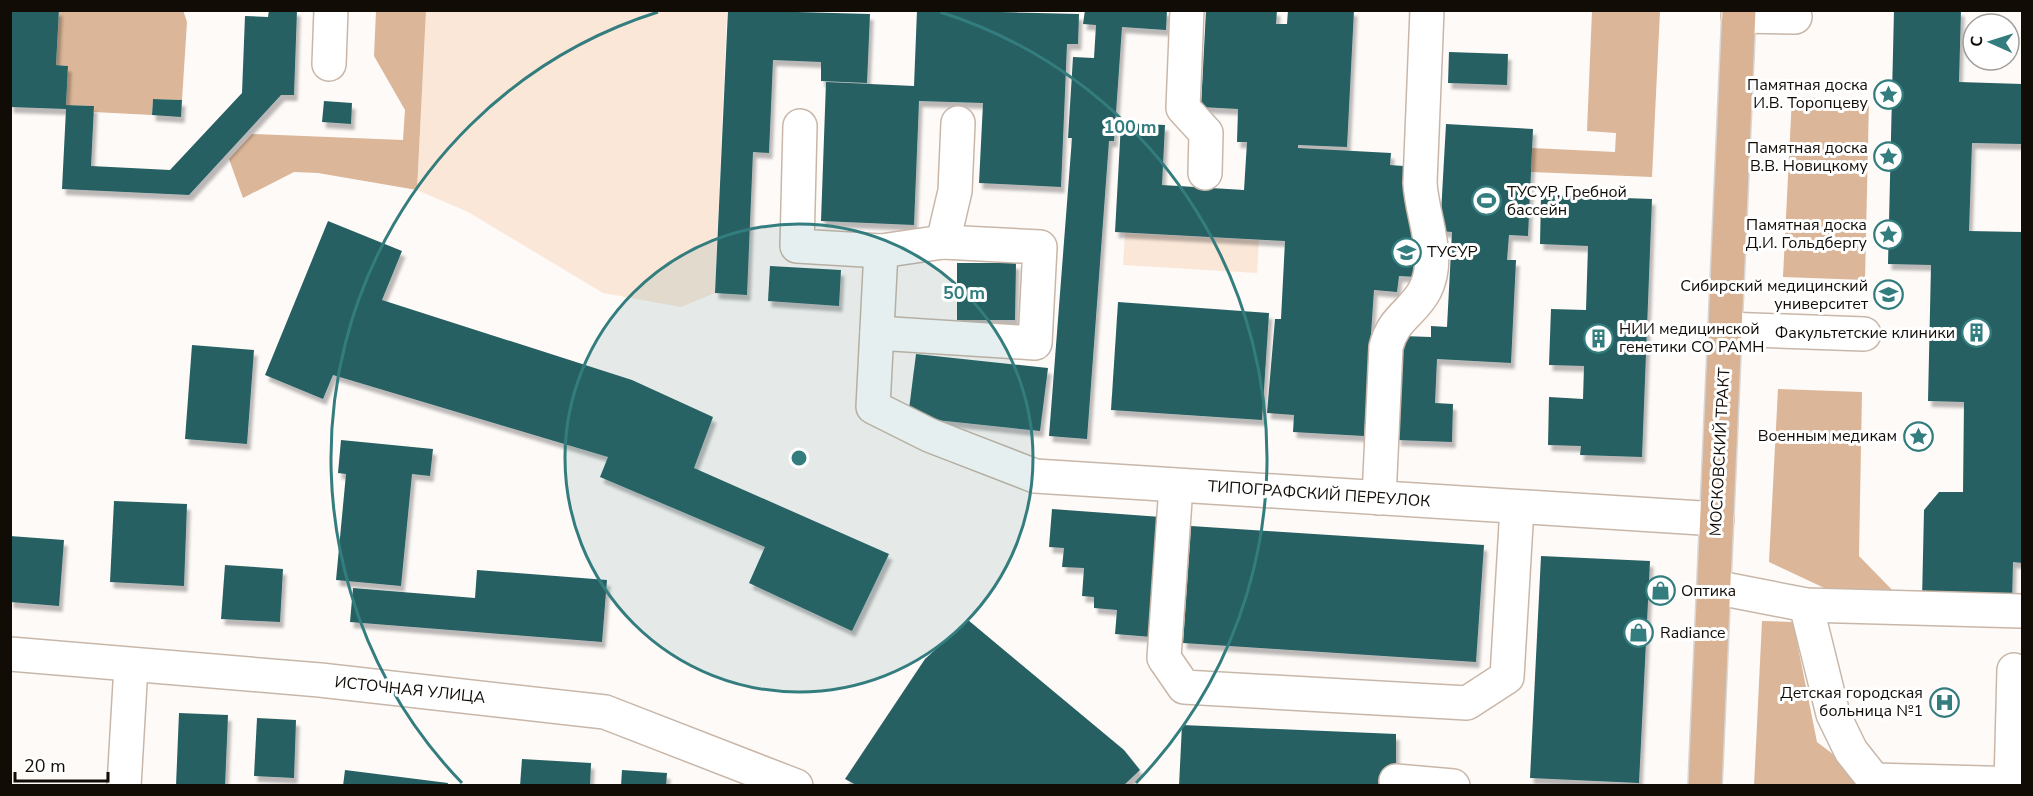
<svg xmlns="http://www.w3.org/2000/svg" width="2033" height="796" font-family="'Nunito Sans',sans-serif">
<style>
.green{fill:#fbe7d8}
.forest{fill:#dbb698}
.building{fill:#276062;filter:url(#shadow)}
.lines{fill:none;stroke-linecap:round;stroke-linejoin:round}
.minor-casing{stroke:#c8b7a9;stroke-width:36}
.major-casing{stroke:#d9d8d7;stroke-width:36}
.minor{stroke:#fff;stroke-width:33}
.major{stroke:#d9b393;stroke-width:33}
.ring{fill:none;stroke:#347d7f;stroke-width:3}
.labels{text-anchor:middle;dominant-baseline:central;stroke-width:6;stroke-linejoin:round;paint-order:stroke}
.poi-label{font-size:16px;fill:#120c07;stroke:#fff;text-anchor:end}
.street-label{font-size:16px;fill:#120c07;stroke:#fff}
.centre{fill:#347d7f;stroke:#fff;stroke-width:3}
.ring-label{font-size:18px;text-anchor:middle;font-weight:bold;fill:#347d7f;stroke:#fff;stroke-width:6;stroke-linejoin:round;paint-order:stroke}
</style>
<defs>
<filter id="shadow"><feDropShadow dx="3.5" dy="6" stdDeviation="1.5" flood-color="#0004"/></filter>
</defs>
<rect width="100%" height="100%" fill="#fefaf8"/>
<!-- green -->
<g class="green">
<polygon points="426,11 727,11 715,293 681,307 603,293 468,212 417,190"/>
<polygon points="1125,233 1259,240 1257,273 1123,265"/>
</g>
<!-- forest -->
<g class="forest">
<polygon points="183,10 187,22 182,100 153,99 152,115 94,112 94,106 66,105 68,66 56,65 59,11"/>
<polygon points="376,11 426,11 417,190 318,173 294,172 243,198 229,159 252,134 403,140 405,110 374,56"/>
<polygon points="1592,11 1660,11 1652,177 1531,172 1532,148 1615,152 1616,133 1587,131"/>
<polygon points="1792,97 1869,100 1865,280 1783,277"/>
<polygon points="1778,389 1862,392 1859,556 1899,597 1833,592 1769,562"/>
<polygon points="1762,621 1793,622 1817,742 1855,771 1854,785 1754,786"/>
</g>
<!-- building -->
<g class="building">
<polygon points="10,10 59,10 56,65 68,66 66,105 94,106 91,166 170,170 242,93 245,16 268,17 269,10 297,10 294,95 281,95 189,195 62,189 66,109 10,107"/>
<polygon points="728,10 870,14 867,83 821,81 821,62 773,60 769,153 753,152 747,295 715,293"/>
<polygon points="917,10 1079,14 1078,44 1067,44 1061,187 979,183 983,103 919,101 914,225 821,221 826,82 914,86"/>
<polygon points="1085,10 1167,10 1166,30 1122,27 1114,141 1109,141 1087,439 1049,436 1072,138 1068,138 1073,57 1094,58 1096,25 1083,24"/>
<polygon points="1206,10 1277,10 1276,24 1287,24 1288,10 1354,10 1347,147 1298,145 1298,148 1391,153 1390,165 1417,167 1418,277 1399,276 1397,292 1374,290 1364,436 1293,432 1294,415 1267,413 1275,319 1281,319 1285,241 1115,232 1121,123 1165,125 1162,185 1244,190 1247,142 1237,142 1238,109 1201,107"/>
<polygon points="1894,10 1961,10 1959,82 2022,84 2022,144 1972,143 1969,231 2022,232 2022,563 2013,562 2012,602 1922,600 1924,510 1939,492 1963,492 1964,402 1928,401 1931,265 1888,264"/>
<polygon points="1449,52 1508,54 1507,85 1448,83"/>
<polygon points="153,99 182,100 181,117 152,115"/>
<polygon points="324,101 352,103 351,124 322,122"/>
<polygon points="1446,124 1533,129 1528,236 1509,235 1507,260 1516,260 1511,363 1437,359 1435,403 1453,404 1452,442 1397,440 1402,336 1431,337 1431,326 1447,327 1452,232 1440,231"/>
<polygon points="1541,195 1652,199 1642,457 1580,455 1581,446 1548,445 1549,397 1583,399 1584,366 1549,365 1551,309 1586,310 1588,246 1540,244"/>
<polygon points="328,221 402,251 382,300 632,380 713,417 694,468 889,554 852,631 749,583 765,547 600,477 608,457 333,375 323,399 265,375"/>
<polygon points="957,263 1016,263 1015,320 957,320"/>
<polygon points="770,266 841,270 839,306 768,301"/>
<polygon points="1118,302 1269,313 1262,420 1111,410"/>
<polygon points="192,345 254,350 247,444 185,439"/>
<polygon points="916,354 1048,368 1040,431 908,417"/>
<polygon points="341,440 433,449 430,476 412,474 401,586 336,580 346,474 338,473"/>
<polygon points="114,501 187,504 184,586 110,582"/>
<polygon points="1052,509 1161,517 1152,637 1115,634 1117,610 1094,608 1094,597 1082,596 1084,568 1062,567 1064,548 1049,547"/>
<polygon points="1191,526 1484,545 1476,662 1183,643"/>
<polygon points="10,536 64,540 59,606 10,602"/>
<polygon points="1541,556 1650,561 1639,783 1530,778"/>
<polygon points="225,565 283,569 280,622 221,619"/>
<polygon points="477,570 607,580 602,642 350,622 353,588 475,598"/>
<polygon points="968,620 1124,750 1140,770 1123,786 858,786 845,779 925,659"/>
<polygon points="179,713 228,715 225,786 176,786"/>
<polygon points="257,718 296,720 294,778 254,776"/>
<polygon points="1182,725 1396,734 1396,786 1179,786"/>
<polygon points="522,759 591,763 590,786 520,786"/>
<polygon points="345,770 448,783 447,786 343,786"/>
<polygon points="622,770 667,773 666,786 621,786"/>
</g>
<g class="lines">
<defs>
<g id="minor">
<polyline points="1187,10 1183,108 1206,133 1205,173"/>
<polyline points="1738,16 1795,17"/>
<polyline points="329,64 331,10"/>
<polyline points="800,126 797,246 881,251 943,242 955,191 958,123"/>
<polyline points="881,251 873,407 929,435 1035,476 1717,519"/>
<polyline points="1726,329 1864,334"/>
<polyline points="877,333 1035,343 1040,247 943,242"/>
<polyline points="1176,486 1164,658 1184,687 1467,703 1507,677 1517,507"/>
<path d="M1379,498L1386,347C1393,318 1413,313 1425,290C1442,256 1422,218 1420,183L1427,10"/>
<polyline points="1714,587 1806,605 2022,611"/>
<polyline points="1806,605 1833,714 1851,751 1874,780 2022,784"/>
<polyline points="10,654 320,680 605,712 796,786"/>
<polyline points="1396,781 1453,786"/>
<polyline points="2011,784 2014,670"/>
<polyline points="124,786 131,666"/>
</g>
<polyline id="major" points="1705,786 1739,10"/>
</defs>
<!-- minor casing -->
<use href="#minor" class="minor-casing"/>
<!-- major casing -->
<use href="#major" class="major-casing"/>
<!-- minor -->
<use href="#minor" class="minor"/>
<!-- major -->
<use href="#major" class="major"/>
</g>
<!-- distance rings -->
<circle cx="799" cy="458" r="234" fill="#347d7f" fill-opacity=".12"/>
<g class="ring">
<circle cx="799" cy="458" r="234"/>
<path d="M462 783A468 468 0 0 1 658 12M940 12A468 468 0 0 1 1136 783"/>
</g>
<!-- icons -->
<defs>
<symbol id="sight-ring" viewBox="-11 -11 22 22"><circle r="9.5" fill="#fff" stroke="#347d7f" stroke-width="1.5"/><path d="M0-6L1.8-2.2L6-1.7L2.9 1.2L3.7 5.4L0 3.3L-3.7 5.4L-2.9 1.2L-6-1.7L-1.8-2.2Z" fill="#347d7f"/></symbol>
<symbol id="stadium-ring" viewBox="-11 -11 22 22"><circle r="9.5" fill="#fff" stroke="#347d7f" stroke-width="1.5"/><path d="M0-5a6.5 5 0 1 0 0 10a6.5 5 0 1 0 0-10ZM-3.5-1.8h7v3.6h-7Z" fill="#347d7f"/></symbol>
<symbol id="university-ring" viewBox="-11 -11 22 22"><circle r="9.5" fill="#fff" stroke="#347d7f" stroke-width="1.5"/><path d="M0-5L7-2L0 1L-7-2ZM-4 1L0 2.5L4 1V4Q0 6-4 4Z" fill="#347d7f"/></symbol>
<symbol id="building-ring" viewBox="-11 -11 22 22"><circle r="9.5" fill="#fff" stroke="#347d7f" stroke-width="1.5"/><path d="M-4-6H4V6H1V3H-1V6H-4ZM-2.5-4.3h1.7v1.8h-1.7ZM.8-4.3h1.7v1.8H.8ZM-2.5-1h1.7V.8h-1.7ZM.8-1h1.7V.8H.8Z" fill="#347d7f"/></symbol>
<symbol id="shop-ring" viewBox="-11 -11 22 22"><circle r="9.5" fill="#fff" stroke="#347d7f" stroke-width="1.5"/><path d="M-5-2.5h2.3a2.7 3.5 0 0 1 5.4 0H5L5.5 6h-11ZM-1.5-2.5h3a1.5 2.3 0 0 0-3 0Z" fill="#347d7f"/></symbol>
<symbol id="hospital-ring" viewBox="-11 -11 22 22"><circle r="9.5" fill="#fff" stroke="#347d7f" stroke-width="1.5"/><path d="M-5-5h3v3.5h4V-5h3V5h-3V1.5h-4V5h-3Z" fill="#347d7f"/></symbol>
</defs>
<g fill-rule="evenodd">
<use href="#sight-ring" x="1872" y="78" width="33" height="33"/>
<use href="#sight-ring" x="1872" y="140" width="33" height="33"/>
<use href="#stadium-ring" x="1470" y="184" width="33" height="33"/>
<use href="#sight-ring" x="1872" y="218" width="33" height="33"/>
<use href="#university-ring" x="1390" y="236" width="33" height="33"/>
<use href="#university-ring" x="1872" y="278" width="33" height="33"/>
<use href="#building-ring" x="1960" y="316" width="33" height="33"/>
<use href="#building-ring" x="1582" y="322" width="33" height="33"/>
<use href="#sight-ring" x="1902" y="420" width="33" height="33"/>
<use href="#shop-ring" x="1644" y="574" width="33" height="33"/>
<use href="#shop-ring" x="1622" y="616" width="33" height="33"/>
<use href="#hospital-ring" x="1928" y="686" width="33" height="33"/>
</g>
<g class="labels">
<!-- poi labels -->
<g class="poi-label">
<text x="1868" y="85">Памятная доска<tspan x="1868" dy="18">И.В. Торопцеву</tspan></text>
<text x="1868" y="148">Памятная доска<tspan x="1868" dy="18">В.В. Новицкому</tspan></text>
<text x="1507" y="192" text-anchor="start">ТУСУР, Гребной<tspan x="1507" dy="18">бассейн</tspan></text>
<text x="1867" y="225">Памятная доска<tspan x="1867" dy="18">Д.И. Гольдбергу</tspan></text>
<text x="1427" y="252" text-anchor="start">ТУСУР</text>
<text x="1868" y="286">Сибирский медицинский<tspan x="1868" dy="18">университет</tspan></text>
<text x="1619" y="329" text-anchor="start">НИИ медицинской<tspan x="1619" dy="18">генетики СО РАМН</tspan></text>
<text x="1955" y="333">Факультетские клиники</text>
<text x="1897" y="436">Военным медикам</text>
<text x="1681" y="591" text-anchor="start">Оптика</text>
<text x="1660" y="633" text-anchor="start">Radiance</text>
<text x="1923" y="693">Детская городская<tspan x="1923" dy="18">больница №1</tspan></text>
</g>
<!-- street labels -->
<g class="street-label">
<text transform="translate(1720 452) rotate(-87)">МОСКОВСКИЙ ТРАКТ</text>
<text transform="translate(1319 494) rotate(4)">ТИПОГРАФСКИЙ ПЕРЕУЛОК</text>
<text transform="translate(410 690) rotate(6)">ИСТОЧНАЯ УЛИЦА</text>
</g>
</g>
<circle cx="799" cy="458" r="9" class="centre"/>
<g class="ring-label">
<text x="1130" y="133">100 m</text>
<text x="964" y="299">50 m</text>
</g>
<!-- border -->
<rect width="2033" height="796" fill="none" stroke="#120c07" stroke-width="24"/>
<!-- north arrow -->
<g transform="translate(1991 42) rotate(273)"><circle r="28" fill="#ffffff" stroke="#a09e9c" stroke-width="1.5"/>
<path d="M0-4.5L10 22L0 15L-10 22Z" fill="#347d7f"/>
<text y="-9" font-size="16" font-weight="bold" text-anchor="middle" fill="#120c07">С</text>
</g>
<!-- scale -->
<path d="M15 772v9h93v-9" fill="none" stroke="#120c07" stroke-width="3"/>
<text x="24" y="772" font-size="18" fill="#120c07" stroke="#ffffff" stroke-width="4.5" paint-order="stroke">20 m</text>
</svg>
